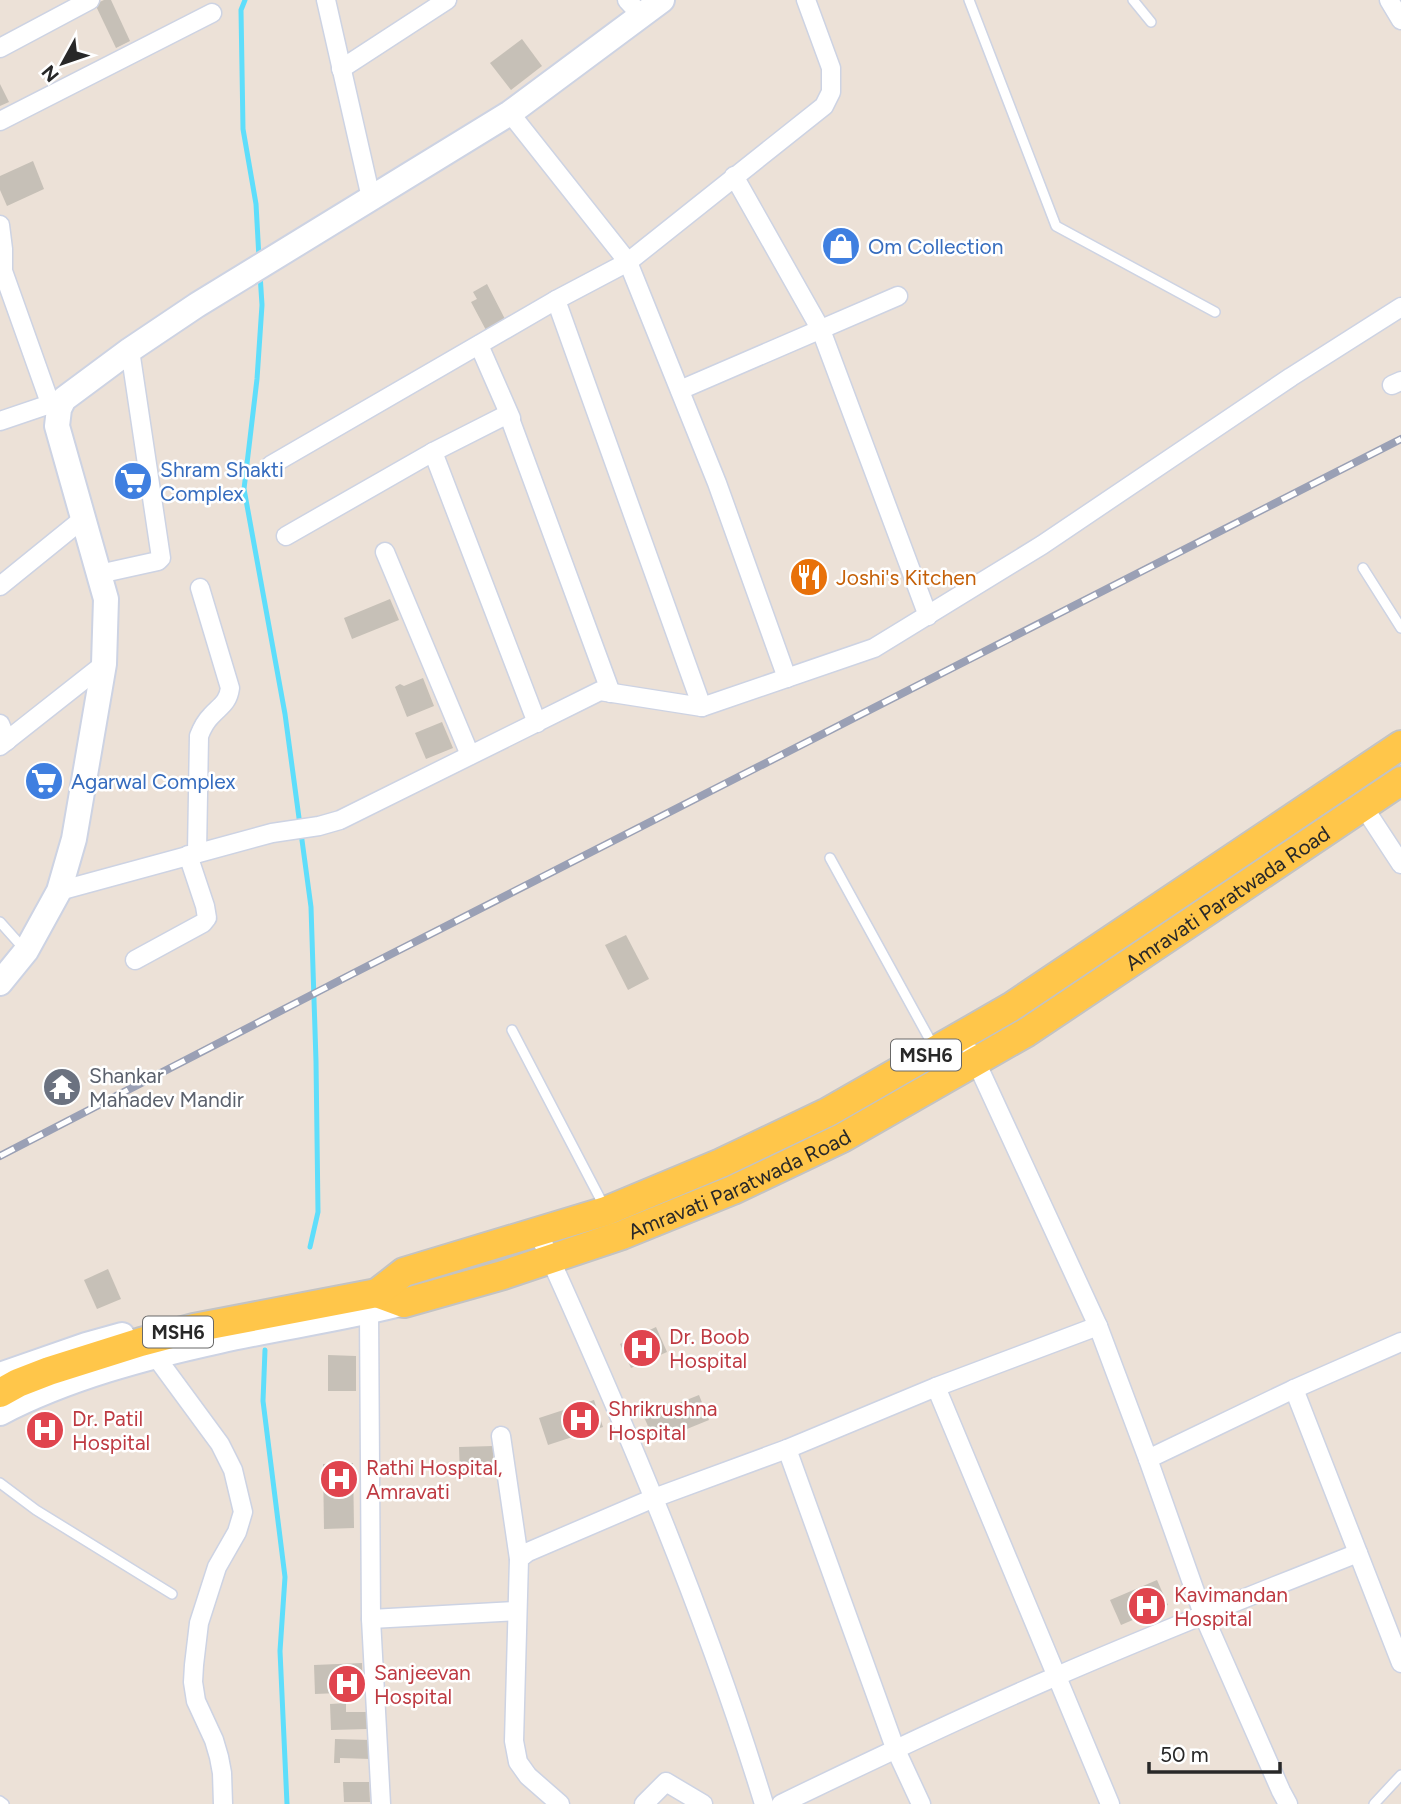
<svg xmlns="http://www.w3.org/2000/svg" width="1401" height="1804" font-family="Figtree,sans-serif">
<style>
.lines{fill:none;stroke-linecap:round;stroke-linejoin:round}
.stream{stroke:#5edefb;stroke-width:5}
.building{fill:#c6c0b7}
.lane-casing{stroke:#cdd3e3;stroke-width:12}
.street-casing{stroke:#cdd3e3;stroke-width:21}
.secondary-casing{stroke:#cdd3e3;stroke-width:28}
.primary-casing{stroke:#c3c3c3;stroke-width:32}
.lane{stroke:#fff;stroke-width:9}
.street{stroke:#fff;stroke-width:18}
.secondary{stroke:#fff;stroke-width:24}
.primary{stroke:#ffc64a;stroke-width:28}
.rail-casing{stroke:#9aa0b5;stroke-width:8}
.rail{stroke:#fff;stroke-width:5;stroke-dasharray:16;stroke-linecap:butt}
.labels{text-anchor:middle;dominant-baseline:central;stroke-width:5;stroke-linejoin:round;paint-order:stroke}
.shield{fill:#fff;stroke:#686868;stroke-width:2}
.shield-label{font-size:19px;font-weight:bold;fill:#282828}
.shop-label{font-size:21px;fill:#366cbe;stroke:#fff;text-anchor:start}
.food-label{font-size:21px;fill:#c56008;stroke:#fff;text-anchor:start}
.street-label{font-size:21px;fill:#282828;stroke:#fff}
.worship-label{font-size:21px;fill:#5b616d;stroke:#fff;text-anchor:start}
.health-label{font-size:21px;fill:#be3a42;stroke:#fff;text-anchor:start}
</style>
<rect width="100%" height="100%" fill="#ece1d7"/>
<g class="lines">
<!-- stream -->
<g class="stream">
<polyline points="245,0 241,10 243,129 256,204 259,258"/>
<polyline points="260,274 262,305 257,379 244,489 285,714 311,907 316,1061 318,1212 310,1247"/>
<polyline points="265,1350 263,1401 285,1577 280,1651 287,1804"/>
</g>
</g>
<!-- building -->
<g class="building">
<polygon points="104,0 111,0 130,41 116,48 95,4"/>
<polygon points="522,39 542,66 511,90 490,63"/>
<polygon points="0,84 9,102 0,106"/>
<polygon points="33,161 44,189 7,206 0,190 0,176"/>
<polygon points="487,284 506,321 487,332 471,302 477,299 473,292"/>
<polygon points="390,599 399,620 352,639 344,618"/>
<polygon points="423,678 434,706 407,717 395,687 400,684 404,686"/>
<polygon points="442,722 453,748 426,759 415,733"/>
<polygon points="626,935 649,979 628,990 605,945"/>
<polygon points="108,1269 121,1299 97,1309 84,1280"/>
<polygon points="656,1327 667,1352 631,1368 620,1344"/>
<polygon points="328,1355 356,1356 356,1391 328,1391"/>
<polygon points="699,1395 709,1420 655,1442 644,1417"/>
<polygon points="594,1400 603,1427 548,1445 539,1418"/>
<polygon points="48,1415 61,1432 41,1448 28,1430"/>
<polygon points="493,1446 494,1475 460,1477 459,1447"/>
<polygon points="353,1463 354,1528 324,1529 323,1464"/>
<polygon points="1157,1580 1168,1605 1121,1625 1110,1600"/>
<polygon points="362,1663 363,1692 315,1694 314,1665"/>
<polygon points="346,1703 346,1712 367,1712 367,1729 331,1730 330,1704"/>
<polygon points="335,1739 371,1740 371,1759 340,1758 340,1763 334,1763"/>
<polygon points="343,1782 369,1782 370,1802 344,1802"/>
</g>
<g class="lines">
<defs>
<g id="lane">
<polyline points="969,0 1056,226 1215,312"/>
<polyline points="1133,0 1151,22"/>
<polyline points="1363,568 1401,628"/>
<polyline points="830,858 935,1049"/>
<polyline points="0,922 25,950"/>
<polyline points="512,1030 604,1206"/>
<polyline points="0,1483 36,1510 172,1594"/>
<polyline points="0,1801 4,1804"/>
<polyline points="1374,1804 1401,1775"/>
</g>
<g id="street">
<polyline points="326,0 371,198"/>
<polyline points="627,0 642,16"/>
<polyline points="1389,0 1401,20"/>
<polyline points="0,48 90,0"/>
<polyline points="341,69 447,0"/>
<polyline points="510,113 628,262 717,483 787,678"/>
<polyline points="0,121 212,13"/>
<polyline points="734,176 821,330 928,616"/>
<polyline points="0,225 3,249 3,271 50,403"/>
<polyline points="556,300 702,707"/>
<polyline points="479,345 511,418"/>
<polyline points="1392,385 1401,381"/>
<polyline points="680,390 898,296"/>
<polyline points="0,421 59,401"/>
<polyline points="433,452 537,723"/>
<polyline points="271,465 556,300 628,262 824,106 831,92 831,68 806,0"/>
<polyline points="286,536 433,452 506,415 509,416 611,693"/>
<polyline points="385,552 470,755"/>
<polyline points="99,574 158,561 161,558 130,350"/>
<polyline points="0,586 84,518"/>
<polyline points="0,724 7,741"/>
<polyline points="0,746 104,664"/>
<polyline points="1363,806 1401,864"/>
<path d="M197,853L199,736C202,728 205,722 211,716C220,706 228,703 230,688L200,588"/>
<polyline points="59,891 272,833 319,826 340,820 600,691 702,707 874,648 1042,545 1291,377 1401,307"/>
<polyline points="135,960 203,923 207,918 205,906 188,855"/>
<polyline points="972,1053 1098,1326 1148,1459 1203,1614 1281,1791 1288,1804"/>
<path d="M538,1232C623,1419 704,1608 764,1804"/>
<polyline points="369,1312 371,1619 381,1804"/>
<polyline points="156,1357 220,1444 233,1470 243,1512 237,1532 217,1567 199,1623 194,1665 193,1682 196,1701 214,1740 219,1757 222,1773 223,1804"/>
<polyline points="936,1387 1110,1804"/>
<polyline points="1294,1389 1401,1663"/>
<polyline points="501,1436 519,1559"/>
<polyline points="787,1449 895,1748 921,1804"/>
<polyline points="1148,1459 1294,1389 1401,1342"/>
<polyline points="371,1619 517,1611"/>
<polyline points="560,1804 528,1776 518,1762 514,1741 519,1559 528,1552 654,1498 787,1449 936,1387 1098,1326"/>
<polyline points="644,1804 666,1782 703,1804"/>
<path d="M781,1804C872,1760 964,1716 1057,1676C1156,1633 1257,1593 1358,1553"/>
</g>
<g id="secondary">
<polyline points="0,983 26,951 59,891 74,839 104,664 106,599 57,426 59,409 64,399 130,350 197,305 510,113 662,0"/>
<polyline points="0,1375 86,1345 122,1335"/>
<path d="M0,1413C67,1378 146,1357 219,1341C281,1327 343,1319 404,1303"/>
</g>
<g id="primary">
<path id="s1" d="M377,1293L404,1303L503,1275L622,1235L733,1190L842,1138L1027,1032L1401,781"/>
<polyline points="0,1393 18,1383 49,1371 141,1342 194,1328 377,1293 404,1272 606,1211 721,1163 828,1112 1011,1007 1401,745"/>
</g>
</defs>
<!-- lane casing -->
<use href="#lane" class="lane-casing"/>
<!-- street casing -->
<use href="#street" class="street-casing"/>
<!-- secondary casing -->
<use href="#secondary" class="secondary-casing"/>
<!-- primary casing -->
<use href="#primary" class="primary-casing"/>
<!-- lane -->
<use href="#lane" class="lane"/>
<!-- street -->
<use href="#street" class="street"/>
<!-- secondary -->
<use href="#secondary" class="secondary"/>
<!-- primary -->
<use href="#primary" class="primary"/>
<defs>
<polyline id="rail" points="0,1156 352,974 1401,439"/>
</defs>
<!-- rail casing -->
<use href="#rail" class="rail-casing"/>
<!-- rail -->
<use href="#rail" class="rail"/>
</g>
<!-- icons -->
<defs>
<symbol id="shop-disc" viewBox="-11 -11 22 22"><circle r="9.5" fill="#3f7fe0" stroke="#fff"/><path d="M-5-2.5h2.3a2.7 3.5 0 0 1 5.4 0H5L5.5 6h-11ZM-1.5-2.5h3a1.5 2.3 0 0 0-3 0Z" fill="#fff"/></symbol>
<symbol id="supermarket-disc" viewBox="-11 -11 22 22"><circle r="9.5" fill="#3f7fe0" stroke="#fff"/><path d="M-6-5.5h2.5l.6 2H6L4.5 2H-2.5L-4.4-4H-6ZM-1.5 3.2a1.3 1.3 0 1 0 .1 0ZM3 3.2a1.3 1.3 0 1 0 .1 0Z" fill="#fff"/></symbol>
<symbol id="restaurant-disc" viewBox="-11 -11 22 22"><circle r="9.5" fill="#e8710a" stroke="#fff"/><path d="M-5-6h1v4h1v-4h1v4h1v-4h1v5L-1.5 .5V6h-2V.5L-5-1ZM5-6V6H3V1.5H1.5Q1.5-4 5-6Z" fill="#fff"/></symbol>
<symbol id="temple-disc" viewBox="-11 -11 22 22"><circle r="9.5" fill="#6b7280" stroke="#fff"/><path d="M0-6L5-2H3V0L6.5 2.5H4V6H1.5V3h-3V6H-4V2.5H-6.5L-3 0V-2H-5Z" fill="#fff"/></symbol>
<symbol id="hospital-disc" viewBox="-11 -11 22 22"><circle r="9.5" fill="#e0444e" stroke="#fff"/><path d="M-5-5h3v3.5h4V-5h3V5h-3V1.5h-4V5h-3Z" fill="#fff"/></symbol>
</defs>
<g fill-rule="evenodd">
<use href="#shop-disc" x="819" y="224" width="44" height="44"/>
<use href="#supermarket-disc" x="111" y="459" width="44" height="44"/>
<use href="#restaurant-disc" x="787" y="555" width="44" height="44"/>
<use href="#supermarket-disc" x="22" y="759" width="44" height="44"/>
<use href="#temple-disc" x="40" y="1065" width="44" height="44"/>
<use href="#hospital-disc" x="620" y="1326" width="44" height="44"/>
<use href="#hospital-disc" x="559" y="1398" width="44" height="44"/>
<use href="#hospital-disc" x="23" y="1408" width="44" height="44"/>
<use href="#hospital-disc" x="317" y="1457" width="44" height="44"/>
<use href="#hospital-disc" x="1125" y="1584" width="44" height="44"/>
<use href="#hospital-disc" x="325" y="1662" width="44" height="44"/>
</g>
<g class="labels">
<!-- shield labels -->
<g class="shield">
<rect x="891" y="1039.5" width="70" height="31" rx="5"/>
<rect x="143" y="1316.5" width="70" height="31" rx="5"/>
</g>
<g class="shield-label">
<text x="926" y="1055">MSH6</text>
<text x="178" y="1332">MSH6</text>
</g>
<!-- shop labels -->
<g class="shop-label">
<text x="868" y="246">Om Collection</text>
<text x="160" y="469">Shram Shakti<tspan x="160" dy="24">Complex</tspan></text>
<text x="71" y="781">Agarwal Complex</text>
</g>
<!-- food labels -->
<g class="food-label">
<text x="836" y="577">Joshi's Kitchen</text>
</g>
<!-- street labels -->
<g class="street-label">
<text stroke="none"><textPath href="#s1" startOffset="952">Amravati Paratwada Road</textPath></text>
<text stroke="none"><textPath href="#s1" startOffset="385">Amravati Paratwada Road</textPath></text>
</g>
<!-- worship labels -->
<g class="worship-label">
<text x="89" y="1075">Shankar<tspan x="89" dy="24">Mahadev Mandir</tspan></text>
</g>
<!-- health labels -->
<g class="health-label">
<text x="669" y="1336">Dr. Boob<tspan x="669" dy="24">Hospital</tspan></text>
<text x="608" y="1408">Shrikrushna<tspan x="608" dy="24">Hospital</tspan></text>
<text x="72" y="1418">Dr. Patil<tspan x="72" dy="24">Hospital</tspan></text>
<text x="366" y="1467">Rathi Hospital,<tspan x="366" dy="24">Amravati</tspan></text>
<text x="1174" y="1594">Kavimandan<tspan x="1174" dy="24">Hospital</tspan></text>
<text x="374" y="1672">Sanjeevan<tspan x="374" dy="24">Hospital</tspan></text>
</g>
</g>
<!-- north arrow -->
<g transform="translate(63 63) rotate(230)" stroke="#ffffff" stroke-width="5" paint-order="stroke">
<path d="M0-5L12 26L0 18L-12 26Z" fill="#282828"/>
<text y="-10" font-size="19" font-weight="bold" text-anchor="middle" fill="#282828">N</text>
</g>
<!-- scale -->
<path d="M1149 1762v10h131v-10" fill="none" stroke="#282828" stroke-width="3.5"/>
<text x="1160" y="1762" font-size="21" fill="#282828" stroke="#ffffff" stroke-width="5" paint-order="stroke">50 m</text>
</svg>
